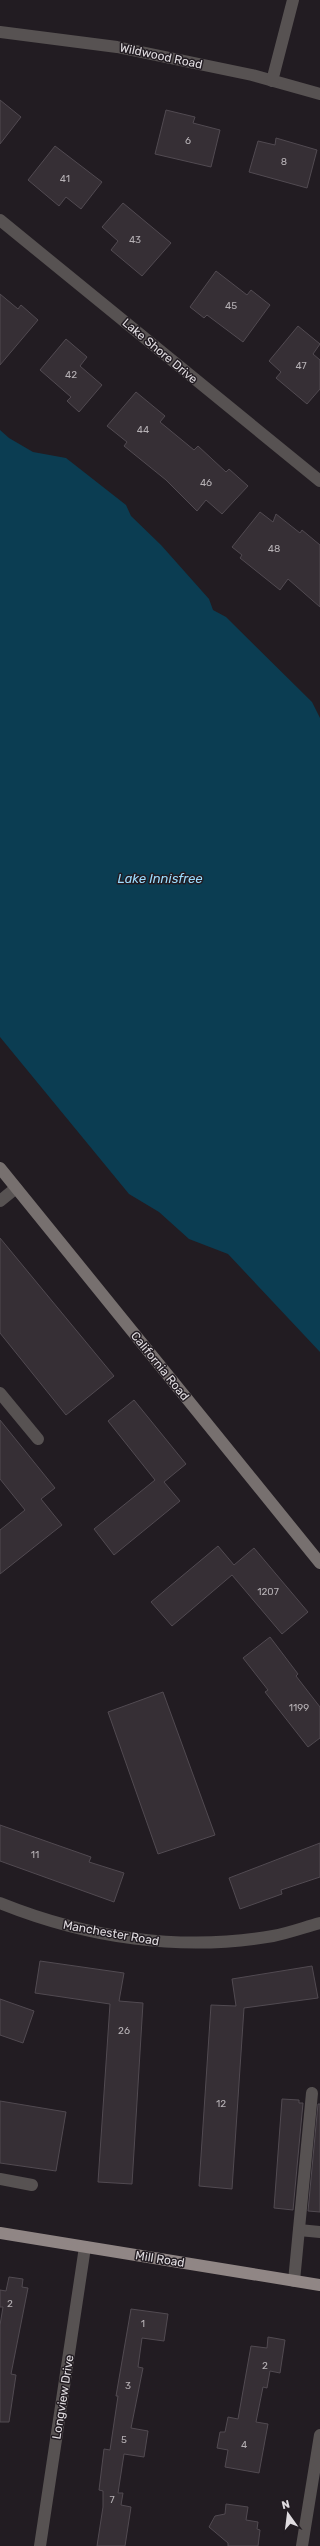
<svg xmlns="http://www.w3.org/2000/svg" width="320" height="2546" font-family="Rubik,sans-serif">
<style>
.water{fill:#0b3d52}
.building{fill:#362f35;stroke:#514a51}
.lines{fill:none;stroke-linecap:round;stroke-linejoin:round}
.lane{stroke:#575252;stroke-width:12}
.street{stroke:#575252;stroke-width:12}
.secondary{stroke:#77706f;stroke-width:12}
.primary{stroke:#908685;stroke-width:12}
.labels{text-anchor:middle;dominant-baseline:central;stroke-width:3;stroke-linejoin:round;paint-order:stroke}
.number-label{font-size:10px;fill:#b6b1b5}
.street-label{font-size:12px;fill:#e0dce0;stroke:#221c22}
.water-label{font-size:13px;font-style:italic;fill:#9dddff;stroke:#221c22}
</style>
<rect width="100%" height="100%" fill="#221c22"/>
<!-- water -->
<polygon class="water" points="0,430 9,438 33,452 66,458 126,505 131,516 161,545 209,599 213,610 226,617 312,702 320,718 320,1352 228,1254 189,1239 159,1212 129,1194 0,1037"/>
<!-- building -->
<g class="building">
<polygon points="0,100 21,117 0,144"/>
<polygon points="166,110 195,117 193,123 220,130 211,167 155,154"/>
<polygon points="276,138 317,150 307,188 249,172 258,141 275,145"/>
<polygon points="55,146 102,182 81,209 66,197 59,206 28,180"/>
<polygon points="123,203 171,243 142,276 111,250 118,241 102,227"/>
<polygon points="216,271 247,295 251,290 270,305 243,342 207,315 204,318 190,307"/>
<polygon points="0,294 18,309 21,305 38,320 0,365"/>
<polygon points="298,326 320,344 313,354 320,360 320,389 307,404 276,378 281,372 269,361"/>
<polygon points="66,339 87,357 80,366 102,385 79,412 67,401 71,397 40,370"/>
<polygon points="136,392 165,416 160,422 194,450 198,446 226,472 229,469 248,486 222,514 206,500 197,511 166,480 124,446 127,442 107,426"/>
<polygon points="260,512 273,522 276,514 300,533 302,530 320,545 320,607 288,579 280,590 240,558 242,555 232,547"/>
<polygon points="0,1238 114,1376 66,1415 0,1333"/>
<polygon points="134,1400 186,1464 164,1482 180,1501 114,1555 94,1529 155,1480 108,1421"/>
<polygon points="0,1420 55,1488 41,1499 62,1525 0,1574 0,1530 25,1510 0,1479"/>
<polygon points="218,1546 234,1565 254,1548 308,1612 282,1634 232,1575 172,1626 151,1602"/>
<polygon points="270,1637 298,1674 296,1676 320,1707 320,1738 308,1747 265,1692 268,1690 243,1658"/>
<polygon points="163,1692 215,1835 158,1854 108,1712"/>
<polygon points="0,1825 91,1857 89,1862 124,1873 114,1902 0,1861"/>
<polygon points="320,1843 320,1877 281,1890 282,1894 240,1909 229,1878"/>
<polygon points="40,1961 124,1973 119,2001 143,2003 132,2184 98,2182 110,2004 35,1993"/>
<polygon points="312,1966 318,1998 244,2008 232,2189 199,2186 211,2005 236,2006 232,1979"/>
<polygon points="0,1999 34,2011 23,2043 0,2035"/>
<polygon points="282,2099 299,2100 299,2103 303,2103 293,2210 274,2208"/>
<polygon points="0,2101 66,2112 56,2171 0,2163"/>
<polygon points="318,2104 320,2104 320,2212 308,2211"/>
<polygon points="9,2277 23,2279 22,2287 28,2288 11,2374 16,2375 9,2422 0,2422 0,2325 3,2307 0,2307 0,2290 6,2291"/>
<polygon points="131,2309 168,2314 164,2341 142,2338 138,2367 143,2368 131,2428 148,2431 144,2457 124,2454 118,2493 123,2493 121,2505 131,2507 125,2546 97,2546 103,2507 103,2491 99,2490 104,2449 110,2450 118,2396 116,2396"/>
<polygon points="268,2337 285,2340 280,2373 270,2371 267,2388 263,2387 256,2422 268,2424 259,2473 225,2467 228,2450 217,2448 220,2432 225,2432 228,2417 238,2419 251,2346 267,2348"/>
<polygon points="226,2504 248,2507 246,2520 258,2522 257,2529 260,2530 258,2546 228,2546 228,2543 209,2527 215,2516 225,2514"/>
</g>
<g class="lines">
<!-- lane -->
<g class="lane">
<polyline points="0,1393 38,1439"/>
<polyline points="0,2179 32,2185"/>
<polyline points="299,2230 320,2232"/>
<polyline points="294,2281 312,2093"/>
</g>
<!-- street -->
<g class="street">
<polyline points="0,32 117,47 252,75 320,94"/>
<polyline points="272,81 293,0"/>
<polyline points="0,220 320,481"/>
<polyline points="0,1201 16,1188"/>
<path d="M0,1903C87,1938 181,1952 273,1936C289,1933 305,1927 320,1923"/>
<polyline points="40,2546 85,2247"/>
<polyline points="302,2546 320,2435"/>
</g>
<!-- secondary -->
<polyline class="secondary" points="0,1168 320,1563"/>
<!-- primary -->
<polyline class="primary" points="0,2233 320,2285"/>
</g>
<g class="labels">
<!-- number labels -->
<g class="number-label">
<text x="188" y="141">6</text>
<text x="284" y="162">8</text>
<text x="65" y="179">41</text>
<text x="135" y="240">43</text>
<text x="231" y="306">45</text>
<text x="301" y="366">47</text>
<text x="71" y="375">42</text>
<text x="143" y="430">44</text>
<text x="206" y="483">46</text>
<text x="274" y="549">48</text>
<text x="268" y="1592">1207</text>
<text x="299" y="1708">1199</text>
<text x="35" y="1855">11</text>
<text x="124" y="2031">26</text>
<text x="221" y="2104">12</text>
<text x="10" y="2304">2</text>
<text x="143" y="2324">1</text>
<text x="265" y="2366">2</text>
<text x="128" y="2386">3</text>
<text x="124" y="2440">5</text>
<text x="244" y="2445">4</text>
<text x="112" y="2500">7</text>
</g>
<!-- street labels -->
<g class="street-label">
<text transform="translate(161 56) rotate(12)">Wildwood Road</text>
<text transform="translate(160 351) rotate(40)">Lake Shore Drive</text>
<text transform="translate(160 1366) rotate(51)">California Road</text>
<text transform="translate(111 1933) rotate(10)">Manchester Road</text>
<text transform="translate(160 2259) rotate(9)">Mill Road</text>
<text transform="translate(63 2397) rotate(-81)">Longview Drive</text>
</g>
<!-- water labels -->
<g class="water-label">
<text x="160" y="878">Lake Innisfree</text>
</g>
</g>
<!-- north arrow -->
<g transform="translate(288 2514) rotate(346)" stroke="#221c22" stroke-width="3" paint-order="stroke">
<path d="M0-3L7 15L0 10L-7 15Z" fill="#e0dce0"/>
<text y="-6" font-size="11" font-weight="bold" text-anchor="middle" fill="#e0dce0">N</text>
</g>
</svg>
